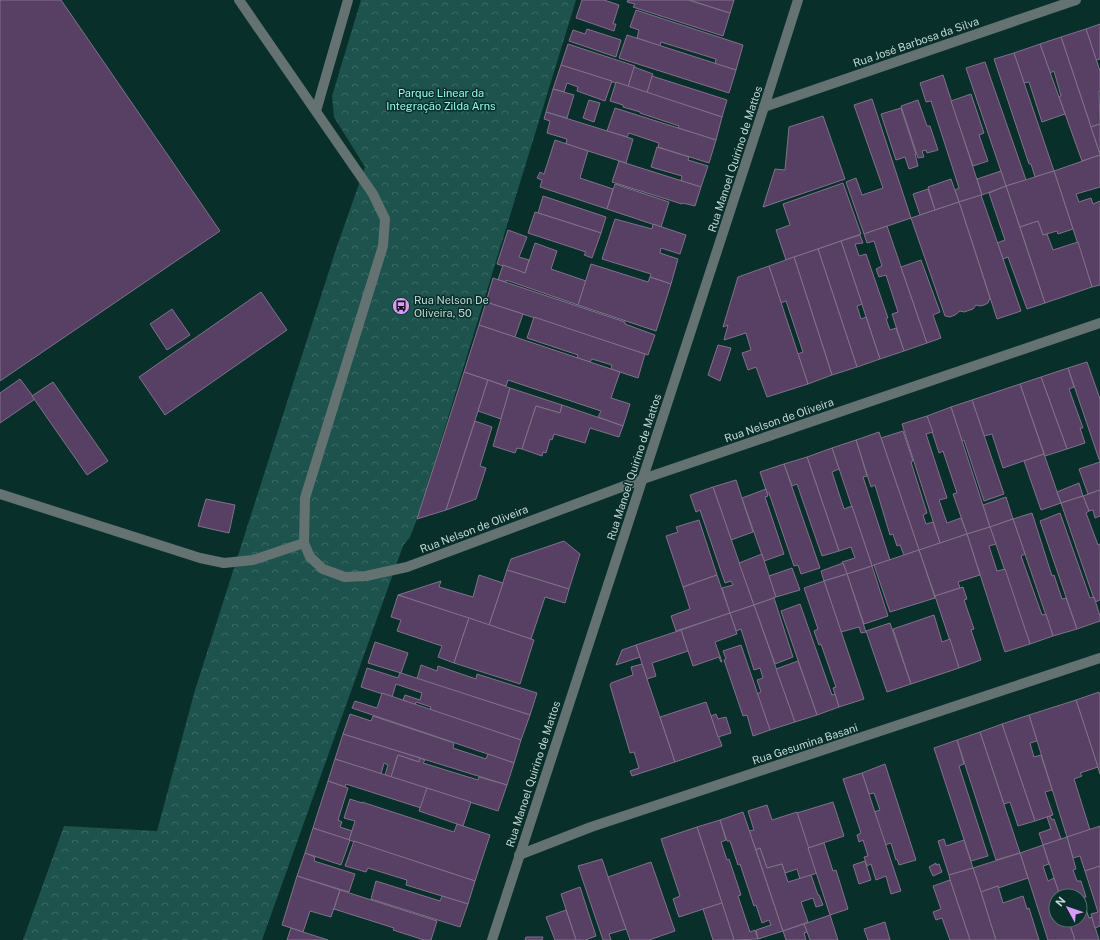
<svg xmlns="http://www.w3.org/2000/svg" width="1100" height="940" font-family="'Public Sans',sans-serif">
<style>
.park{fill:url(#park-crowns)}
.building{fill:#574064;stroke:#81718a}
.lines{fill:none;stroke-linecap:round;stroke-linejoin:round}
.minor{stroke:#647371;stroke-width:10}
.labels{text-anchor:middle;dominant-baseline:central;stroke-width:3;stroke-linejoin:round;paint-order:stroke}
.street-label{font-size:11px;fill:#c4d7d4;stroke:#092f2b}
.park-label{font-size:11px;fill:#94f8ed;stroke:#092f2b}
.poi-label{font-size:11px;fill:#c4d7d4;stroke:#092f2b;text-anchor:start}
</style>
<defs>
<pattern id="park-crowns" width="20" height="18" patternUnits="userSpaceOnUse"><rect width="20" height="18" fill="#1d524d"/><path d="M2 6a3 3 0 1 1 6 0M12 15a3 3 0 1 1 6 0" fill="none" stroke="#3c6a66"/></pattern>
</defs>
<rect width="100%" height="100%" fill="#092f2b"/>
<!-- park -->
<polygon class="park" points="361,0 576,0 417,519 410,537 403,546 262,940 23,940 64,826 157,831 195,690 336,249 365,167 334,117 332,96"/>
<!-- building -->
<g class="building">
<polygon points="0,0 61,0 220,231 0,381"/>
<polygon points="582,0 604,0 619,5 613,24 616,24 614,31 576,18"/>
<polygon points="628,0 689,0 730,13 723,36 633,7 635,4 627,2"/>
<polygon points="689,0 734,0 730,13"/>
<polygon points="636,10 743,45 736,70 715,64 716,59 661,42 660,46 637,38 639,30 630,27"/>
<polygon points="1100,24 1100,59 1096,60 1086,29"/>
<polygon points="587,29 621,40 616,57 569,41 573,30 585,34"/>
<polygon points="1086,29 1100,71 1100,91 1099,91 1100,124 1091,127 1061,37"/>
<polygon points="627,35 736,70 729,93 619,58"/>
<polygon points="1061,37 1100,154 1100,155 1082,161 1059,97 1061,96 1054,71 1050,73 1040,44"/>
<polygon points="568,44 635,66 628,87 561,65"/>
<polygon points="1040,44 1065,114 1042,122 1029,82 1024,83 1014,53"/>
<polygon points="1014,53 1054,171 1035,177 1031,164 1029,164 994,59"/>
<polygon points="985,62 1026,180 1006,186 966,68"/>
<polygon points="561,65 612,81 605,101 577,91 578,87 567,83 564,92 553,89"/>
<polygon points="634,67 653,74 647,93 628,87"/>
<polygon points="943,75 982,195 959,202 955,190 959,188 931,101 926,102 920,83"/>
<polygon points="652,76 727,100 722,117 647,93"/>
<polygon points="616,82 722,117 716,140 678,128 679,126 640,113 640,112 623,107 623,105 610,101"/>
<polygon points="553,89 574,95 567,118 546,112"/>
<polygon points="971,94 984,133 979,135 988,161 973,166 951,101"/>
<polygon points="872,99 911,218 864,234 846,182 856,178 862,195 883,188 854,105"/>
<polygon points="589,100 600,103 594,122 583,118"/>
<polygon points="918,100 927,126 930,126 938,150 927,153 926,150 922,151 924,157 918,158 901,106"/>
<polygon points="615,108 716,140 709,163 658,147 659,143 629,133 627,137 607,131"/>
<polygon points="901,108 916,154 915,154 918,166 909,169 905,157 896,160 881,114"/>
<polygon points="546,112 633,139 626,163 566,144 567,139 547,133 550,121 544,119"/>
<polygon points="823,116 845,179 763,207 775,169 785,170 789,127"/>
<polygon points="1100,124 1100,154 1091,127"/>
<polygon points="555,140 588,151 580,178 613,189 607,209 540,187 542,180 537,178 540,172 544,174"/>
<polygon points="657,147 689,157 688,160 708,166 701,187 681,181 682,176 651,167"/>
<polygon points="1100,155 1100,187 1076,194 1079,202 1091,198 1093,204 1100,201 1100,285 1092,287 1054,171"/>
<polygon points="619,161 701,187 695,206 683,203 682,204 612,182"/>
<polygon points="1001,171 1006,186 982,195 977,179"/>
<polygon points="1054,171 1073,229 1058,234 1057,231 1043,235 1038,221 1020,227 1006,186"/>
<polygon points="951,179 959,202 935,210 928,187"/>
<polygon points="843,183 861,234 786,260 776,230 790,225 783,204"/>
<polygon points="615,184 669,202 661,227 607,209"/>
<polygon points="1006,186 1045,303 1027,309 1008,257 1003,259 997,243 1005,240 989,193"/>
<polygon points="928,189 935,210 920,215 913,194"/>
<polygon points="981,195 1021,311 997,319 959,202"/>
<polygon points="543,196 606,217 601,233 538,213"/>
<polygon points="959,202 990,298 988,303 984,305 980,306 976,305 973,309 964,312 960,311 955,315 950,317 945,316 911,218"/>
<polygon points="535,212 601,233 592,258 584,255 586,252 528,233"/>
<polygon points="615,219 652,229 653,224 686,235 680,254 661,248 660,253 678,259 671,284 650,277 651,274 602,259"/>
<polygon points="1038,221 1043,235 1047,234 1053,250 1078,242 1092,287 1045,303 1020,227"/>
<polygon points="887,226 927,343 904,351 892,314 898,312 886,275 879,277 876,269 882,266 874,241 867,243 864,234"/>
<polygon points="508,230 527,237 519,257 529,260 525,273 497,264"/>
<polygon points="860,235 863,243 855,244 859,256 866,254 888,318 886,319 890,330 896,328 904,351 880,359 841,241"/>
<polygon points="841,241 862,304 857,306 861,319 866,317 880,359 857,367 818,249"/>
<polygon points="535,243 557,251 551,269 586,281 578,305 506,280 506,282 498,280 503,265 525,273"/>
<polygon points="818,249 857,367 832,375 794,257"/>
<polygon points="794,257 832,375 808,384 798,354 803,352 786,301 781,303 769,266"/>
<polygon points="921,260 940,312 933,315 941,338 927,343 901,267"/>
<polygon points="591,264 648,282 650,277 671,284 656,331 578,305"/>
<polygon points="769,266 808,384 767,397 756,367 748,370 742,353 751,350 746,333 724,340 728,325 723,327 738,277"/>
<polygon points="493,278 625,322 625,324 655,335 648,355 486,302"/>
<polygon points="261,292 287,330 165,415 139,377"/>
<polygon points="486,302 523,314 515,337 479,325"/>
<polygon points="172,309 190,335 167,350 150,324"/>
<polygon points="534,317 645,354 638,378 611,369 612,365 592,359 590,362 577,358 578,355 527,338"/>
<polygon points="479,325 620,372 611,398 630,404 623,426 598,417 601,411 508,380 506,386 464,372"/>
<polygon points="718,345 731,348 720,381 708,375"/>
<polygon points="1087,362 1100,399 1100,462 1068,368"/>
<polygon points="1068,368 1074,387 1069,389 1083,428 1080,428 1085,443 1067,449 1041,377"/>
<polygon points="464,372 488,380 478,411 446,510 417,519"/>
<polygon points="1041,377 1067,449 1045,456 1020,384"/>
<polygon points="20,379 35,399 0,423 0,393"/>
<polygon points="488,380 510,388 501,419 478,411"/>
<polygon points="53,382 108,461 87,475 32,396"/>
<polygon points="1020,384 1044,454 1003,468 992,434 984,436 972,400"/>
<polygon points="510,388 562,405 560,413 536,406 522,449 517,448 515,453 493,446"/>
<polygon points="972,400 1004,494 984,501 964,440 962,441 951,407"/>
<polygon points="562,405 623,426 619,437 590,428 585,443 554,434 552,440 550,439 546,453 543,452 542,456 522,449 536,406 560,413"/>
<polygon points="951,407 990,527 967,534 953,494 957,493 943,451 939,453 927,416"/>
<polygon points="927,416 933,432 926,434 947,498 939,500 947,523 961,518 967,534 940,543 902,424"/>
<polygon points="475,421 492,427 480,466 486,468 476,499 446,510"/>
<polygon points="903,431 913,461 911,462 927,513 923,515 926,524 933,522 940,543 919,550 881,438"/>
<polygon points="879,432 919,550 904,555 900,545 897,546 893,534 890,535 875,485 871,487 856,440"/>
<polygon points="856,440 867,476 863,477 890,560 872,566 832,448"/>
<polygon points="832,448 839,469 832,472 844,509 852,506 872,566 847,574 842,562 855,558 851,547 839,551 807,457"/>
<polygon points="1044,454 1061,503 1041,510 1024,461"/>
<polygon points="807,457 839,551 822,556 797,484 792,486 784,464"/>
<polygon points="1100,462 1100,490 1088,494 1079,469"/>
<polygon points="784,464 820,568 801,574 798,565 794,566 769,493 767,493 760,472"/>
<polygon points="736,480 753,532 731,540 713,487"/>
<polygon points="1079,483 1083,496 1061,503 1057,492"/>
<polygon points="713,487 754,605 730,613 722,588 733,585 731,581 725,583 700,510 696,512 690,495"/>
<polygon points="766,489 768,496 765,497 784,554 764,561 742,498"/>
<polygon points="1100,490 1100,516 1095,518 1093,510 1089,511 1083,496"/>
<polygon points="1083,496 1089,511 1086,513 1098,545 1100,544 1100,600 1095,602 1061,503"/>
<polygon points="1006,497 1013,519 990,527 983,505"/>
<polygon points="206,499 235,505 229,533 198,526"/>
<polygon points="1032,513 1052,576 1054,575 1062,599 1066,598 1077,629 1053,636 1013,519"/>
<polygon points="1060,513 1090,598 1094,597 1100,616 1100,621 1077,629 1040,521"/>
<polygon points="1013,519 1025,554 1021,556 1042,615 1046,614 1053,636 1030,644 990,527"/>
<polygon points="699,520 717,575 683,587 666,536 678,532 676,527"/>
<polygon points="990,527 996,544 989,546 997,571 1005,569 1030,644 1005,652 967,534"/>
<polygon points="967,534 980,575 958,582 960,588 935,596 919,550"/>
<polygon points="564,541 580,554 569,589 507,570 511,559"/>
<polygon points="919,550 935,598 890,612 874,565"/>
<polygon points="762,554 776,597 754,605 739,563"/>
<polygon points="843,563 847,574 824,581 821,571"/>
<polygon points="872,566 888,616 864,624 847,574"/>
<polygon points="792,568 800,590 776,597 769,576"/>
<polygon points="507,570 569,589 565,603 545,597 531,639 489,625"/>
<polygon points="847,574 866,632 861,633 859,627 841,632 824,581"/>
<polygon points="479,575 503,583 489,625 398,595 441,581 439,587 473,597"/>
<polygon points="717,575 730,613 676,631 671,616 690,609 683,587"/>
<polygon points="824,581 864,699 839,707 833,688 836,687 821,644 819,645 814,631 818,629 804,588"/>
<polygon points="963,587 967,599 964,600 974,629 971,630 981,660 959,668 935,596"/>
<polygon points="398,595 469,618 454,663 438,657 442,646 397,631 401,620 391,617"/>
<polygon points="774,598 793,657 775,664 754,605"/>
<polygon points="800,604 832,695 835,694 839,707 817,715 781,611"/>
<polygon points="754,605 795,722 770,730 757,694 761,692 757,680 763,678 760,668 754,670 741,629 736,631 730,613"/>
<polygon points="730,613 737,634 715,642 722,662 721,662 719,657 693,666 681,630"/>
<polygon points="934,615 942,642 950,639 959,668 911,684 893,629"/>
<polygon points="469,618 534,640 520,684 454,663"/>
<polygon points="890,623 911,684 887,692 866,631"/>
<polygon points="681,630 688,651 652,663 656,676 647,679 636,645"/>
<polygon points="375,642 408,653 401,673 368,663"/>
<polygon points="636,645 640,657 616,665 622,650"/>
<polygon points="741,645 770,730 753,736 747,715 743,716 724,660 726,659 723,651"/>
<polygon points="798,661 817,715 795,722 776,669"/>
<polygon points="642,664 675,762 632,776 630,771 639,768 634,752 630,753 610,685 611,683 633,675 631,667"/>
<polygon points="421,665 437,671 438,666 476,679 477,674 537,693 530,715 417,679"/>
<polygon points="367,668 398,678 400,673 401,673 530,715 521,740 430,710 431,707 416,702 415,705 403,700 405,695 420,700 422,693 396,684 392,697 361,687"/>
<polygon points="1099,692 1100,696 1100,774 1076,700"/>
<polygon points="382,693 521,740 514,763 352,708 355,701 377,708"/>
<polygon points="1076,700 1098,767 1080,773 1082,776 1074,779 1090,830 1067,837 1029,715"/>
<polygon points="706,702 722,746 675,762 660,717"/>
<polygon points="350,714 371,721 373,716 454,743 453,748 486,759 488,754 514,763 507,785 343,734"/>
<polygon points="716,714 718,719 726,717 731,733 718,737 711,716"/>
<polygon points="1029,715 1037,741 1030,743 1034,757 1041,755 1052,790 1045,792 1053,815 1035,821 1002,724"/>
<polygon points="1002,724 1035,821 1018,826 1010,802 1004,804 980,732"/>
<polygon points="980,732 1020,853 996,860 957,740"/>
<polygon points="343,734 420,758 419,762 398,755 391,777 385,775 388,765 384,763 381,774 335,759"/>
<polygon points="957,740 964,764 959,766 988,856 971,861 934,748"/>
<polygon points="398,755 419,762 420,758 425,760 423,763 478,780 479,777 507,785 498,811 391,777"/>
<polygon points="335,759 427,788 421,808 346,784 345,787 328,781"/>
<polygon points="885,764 916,860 899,865 897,859 896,860 891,843 885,845 874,812 880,810 874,793 869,794 862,773"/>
<polygon points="862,773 901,891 891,894 886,876 876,880 871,864 867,866 864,857 868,856 863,840 859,842 857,835 861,833 843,779"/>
<polygon points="328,781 348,788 338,820 342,822 340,827 352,831 349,840 313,828"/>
<polygon points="427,788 471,802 463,826 419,811"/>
<polygon points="350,799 362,803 362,802 454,832 457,824 490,835 475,881 349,840 355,821 344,818"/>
<polygon points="833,802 844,836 808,848 797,813"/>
<polygon points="767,805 772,820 797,812 817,873 800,879 797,869 785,873 782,864 767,868 760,848 756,850 749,831 754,830 748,811"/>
<polygon points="743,812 783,931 758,939 756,930 771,925 769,920 762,923 756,905 754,906 740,864 738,865 730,841 727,841 720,820"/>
<polygon points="1050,816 1052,820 1054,819 1061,839 1043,845 1039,833 1051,829 1047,817"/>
<polygon points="720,820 726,840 721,842 727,860 729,859 741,895 738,896 750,932 755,930 758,939 734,940 697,827"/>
<polygon points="1100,826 1100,866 1085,871 1080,856 1073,858 1067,837"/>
<polygon points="697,827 722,903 679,917 673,899 680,896 661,839"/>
<polygon points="313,828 350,840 341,865 305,853"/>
<polygon points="1067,837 1076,869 1073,870 1077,881 1081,881 1086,897 1082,898 1089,918 1092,917 1099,940 1075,940 1068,920 1080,920 1080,896 1060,896 1043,845"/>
<polygon points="944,839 946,846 964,840 973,868 949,875 938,841"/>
<polygon points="354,841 475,881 468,904 406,885 407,880 368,868 366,872 345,866"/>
<polygon points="824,843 833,871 836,870 848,909 830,915 808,848"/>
<polygon points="1043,845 1049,864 1043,866 1048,881 1054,878 1060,896 1056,896 1056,920 1068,920 1075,940 1048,940 1020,853"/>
<polygon points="760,848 767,868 782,864 788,882 811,875 818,895 819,895 823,905 816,907 813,898 801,902 808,922 783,931 756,850"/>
<polygon points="305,853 315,857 314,861 355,874 349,892 297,876"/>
<polygon points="1020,853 1028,878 998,888 998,886 981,892 973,868"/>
<polygon points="602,859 626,929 609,934 611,940 603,940 578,866"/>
<polygon points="865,861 871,880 859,884 853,865"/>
<polygon points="651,862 675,931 649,940 630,940 608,877"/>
<polygon points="936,863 936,865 939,864 942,872 933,876 929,867"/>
<polygon points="1100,866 1100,926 1095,928 1091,914 1098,912 1085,871"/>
<polygon points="973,868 981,892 996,940 970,940 950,880 949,875"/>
<polygon points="297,876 340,890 331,917 310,911 303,932 282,925"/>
<polygon points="950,880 970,940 950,940 942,918 936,920 933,912 941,909 933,886"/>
<polygon points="376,881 440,901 442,896 468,904 460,927 371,899"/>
<polygon points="998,886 1003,903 1023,896 1027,909 1029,908 1039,940 996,940 981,892"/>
<polygon points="580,887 596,936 585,940 576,940 561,894"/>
<polygon points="340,890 437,921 431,940 424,940 393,930 394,928 334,909"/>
<polygon points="722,903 734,940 713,940 703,909"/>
<polygon points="566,910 576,940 555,940 546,917"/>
<polygon points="830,915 838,940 810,940 804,924"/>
<polygon points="885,922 890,940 868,940 864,929"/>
<polygon points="804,924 807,932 804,933 806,940 786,940 783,931"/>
<polygon points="291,928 303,932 328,940 287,940"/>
<polygon points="526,937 543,937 542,940 525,940"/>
</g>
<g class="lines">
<!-- minor -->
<g class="minor">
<polyline points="239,0 373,194 385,219 383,246 305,498 304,543 310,557 323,569 345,577 366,576 407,567 643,479 1100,323"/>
<polyline points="764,107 1076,0"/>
<polyline points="316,111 348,0"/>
<polyline points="0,494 200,558 224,563 253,560 304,543"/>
<polyline points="519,855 591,827 1100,658"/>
<polyline points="492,940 764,107 798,0"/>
</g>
</g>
<!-- icons -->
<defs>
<symbol id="bus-disc" viewBox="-11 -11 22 22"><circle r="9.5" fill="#d89bf8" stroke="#092f2b"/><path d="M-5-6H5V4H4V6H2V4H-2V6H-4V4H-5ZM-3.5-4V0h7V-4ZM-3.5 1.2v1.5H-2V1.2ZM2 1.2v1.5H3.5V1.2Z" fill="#111"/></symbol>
</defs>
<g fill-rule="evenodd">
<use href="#bus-disc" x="391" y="296" width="20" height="20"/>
</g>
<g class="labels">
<!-- street labels -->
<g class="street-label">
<text transform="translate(916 42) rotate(-19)">Rua José Barbosa da Silva</text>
<text transform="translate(735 159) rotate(-72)">Rua Manoel Quirino de Mattos</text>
<text transform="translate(779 420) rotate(-19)">Rua Nelson de Oliveira</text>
<text transform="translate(634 467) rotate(-72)">Rua Manoel Quirino de Mattos</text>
<text transform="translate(474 529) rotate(-21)">Rua Nelson de Oliveira</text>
<text transform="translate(805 744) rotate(-18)">Rua Gesumina Basani</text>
<text transform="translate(533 774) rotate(-72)">Rua Manoel Quirino de Mattos</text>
</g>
<!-- park labels -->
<g class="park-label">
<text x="441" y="93">Parque Linear da<tspan x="441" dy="13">Integração Zilda Arns</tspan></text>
</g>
<!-- poi labels -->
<g class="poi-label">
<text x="414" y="300">Rua Nelson De<tspan x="414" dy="13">Oliveira, 50</tspan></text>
</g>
</g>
<!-- north arrow -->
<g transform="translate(1068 908) rotate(310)"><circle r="19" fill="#092f2b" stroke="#54726f"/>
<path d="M0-3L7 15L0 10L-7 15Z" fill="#d89bf8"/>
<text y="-6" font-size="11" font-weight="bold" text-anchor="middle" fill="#c4d7d4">N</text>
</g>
</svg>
